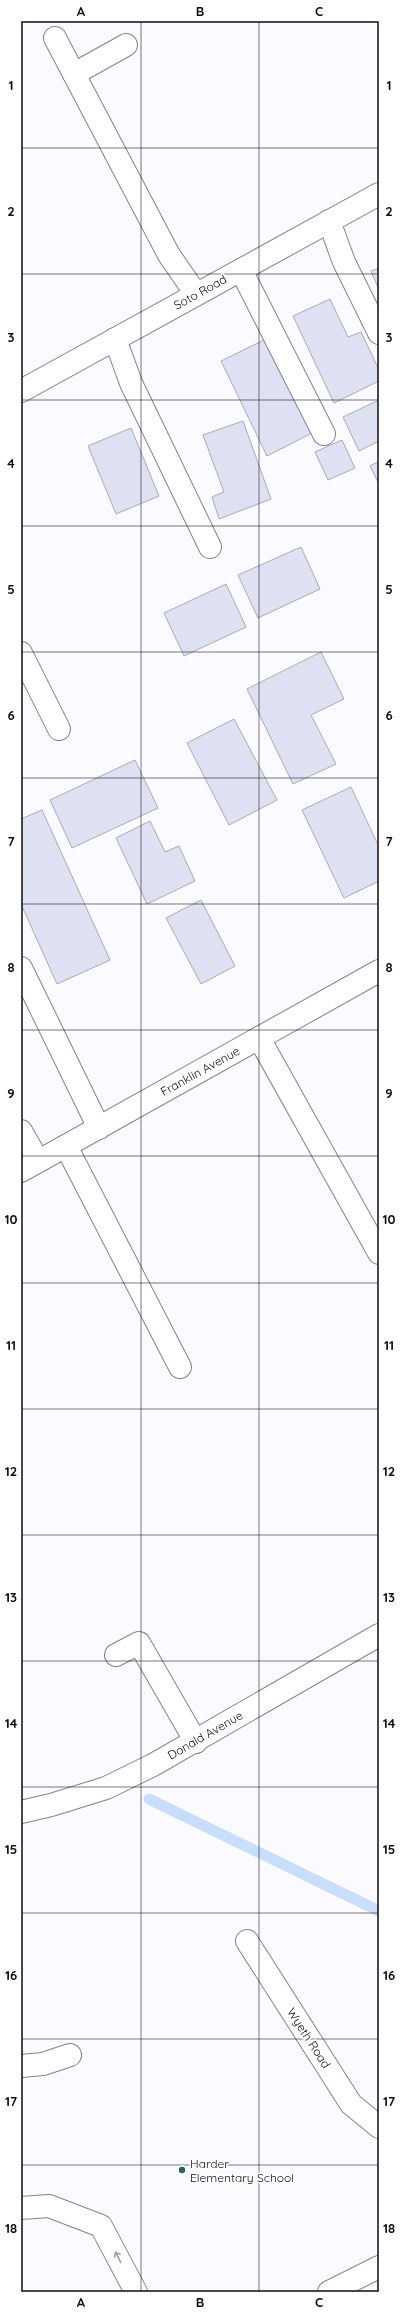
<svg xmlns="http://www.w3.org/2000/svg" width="400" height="2313" font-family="Quicksand,sans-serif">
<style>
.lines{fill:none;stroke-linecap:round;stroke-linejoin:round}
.stream{stroke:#c8dffb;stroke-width:11}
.building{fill:#dee1f1;stroke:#a8aabe}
.minor-casing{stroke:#888092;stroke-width:24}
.minor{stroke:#fff;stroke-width:22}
.oneway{stroke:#9f9ea1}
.grid{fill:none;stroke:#0f0c13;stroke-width:1;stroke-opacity:0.55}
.poi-dot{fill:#256757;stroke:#fff;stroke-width:1.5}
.labels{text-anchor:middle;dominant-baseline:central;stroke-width:3.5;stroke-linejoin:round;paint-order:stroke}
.street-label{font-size:12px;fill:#0f0c13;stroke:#fff}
.poi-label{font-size:12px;fill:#0f0c13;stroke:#fff;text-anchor:start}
.neatline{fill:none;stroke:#0f0c13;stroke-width:1.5}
.grid-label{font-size:13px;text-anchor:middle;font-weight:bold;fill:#0f0c13}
</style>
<rect width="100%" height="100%" fill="#fbfafe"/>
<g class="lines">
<!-- stream -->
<polyline class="stream" points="149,1799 379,1911"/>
</g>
<!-- building -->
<g class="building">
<polygon points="379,268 379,290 371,271"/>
<polygon points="330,299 348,337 361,332 379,370 379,381 334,403 293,316"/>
<polygon points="268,338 314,432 267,456 221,361"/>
<polygon points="379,400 379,441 359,451 343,417"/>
<polygon points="243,421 271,499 219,519 212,497 224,492 203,435"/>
<polygon points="131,428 159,496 116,514 88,446"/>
<polygon points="342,440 355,468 328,480 315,452"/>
<polygon points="379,461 379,484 370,466"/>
<polygon points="301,547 320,589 258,618 238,575"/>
<polygon points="226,584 246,627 184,656 164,613"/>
<polygon points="321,652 344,699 311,715 336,764 293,784 247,689"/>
<polygon points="234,719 277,800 229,825 187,743"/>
<polygon points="135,760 158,808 72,848 50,800"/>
<polygon points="351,787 379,847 379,881 344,898 302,810"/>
<polygon points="42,810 110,960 57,984 21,904 21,819"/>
<polygon points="150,821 165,852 179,846 195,881 147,904 116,838"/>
<polygon points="201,900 235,966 201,984 166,918"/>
</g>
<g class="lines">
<defs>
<g id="minor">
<polyline points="55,38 169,255 196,294"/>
<polyline points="74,74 126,45"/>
<polyline points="329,221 344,262 379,333"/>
<polyline points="241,270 324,434"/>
<polyline points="115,339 131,383 210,547"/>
<polyline points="21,391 379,194"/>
<polyline points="21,653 59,729"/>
<polyline points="21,968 99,1128"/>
<polyline points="259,1038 379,1253"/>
<polyline points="21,1131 38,1161"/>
<polyline points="66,1146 180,1367"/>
<polyline points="21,1171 379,971"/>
<polyline points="116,1655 139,1643 196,1742"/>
<polyline points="21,1812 51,1805 106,1788 153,1765 379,1635"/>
<polyline points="247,1941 351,2104 379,2127"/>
<polyline points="21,2066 43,2064 70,2055"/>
<polyline points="21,2208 49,2206 101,2226 136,2292"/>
<polyline points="329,2292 379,2267"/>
</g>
</defs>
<!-- minor casing -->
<use href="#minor" class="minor-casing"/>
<!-- minor -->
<use href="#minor" class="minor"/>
</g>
<!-- one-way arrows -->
<defs><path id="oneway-shaft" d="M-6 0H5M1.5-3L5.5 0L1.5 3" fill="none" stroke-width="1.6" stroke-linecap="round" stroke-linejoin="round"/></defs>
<use class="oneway" href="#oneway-shaft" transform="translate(118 2257) rotate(-117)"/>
<!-- grid -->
<path class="grid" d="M141,21V2292M259,21V2292M21,148H379M21,274H379M21,400H379M21,526H379M21,652H379M21,778H379M21,904H379M21,1030H379M21,1156H379M21,1283H379M21,1409H379M21,1535H379M21,1661H379M21,1787H379M21,1913H379M21,2039H379M21,2165H379"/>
<!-- markers -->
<circle class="poi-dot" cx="182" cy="2170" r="4"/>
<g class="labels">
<!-- street labels -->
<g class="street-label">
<text transform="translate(200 292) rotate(-29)">Soto Road</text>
<text transform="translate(200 1071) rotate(-29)">Franklin Avenue</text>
<text transform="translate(205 1735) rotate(-30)">Donald Avenue</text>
<text transform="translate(309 2038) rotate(57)">Wyeth Road</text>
</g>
<!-- poi labels -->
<g class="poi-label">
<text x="190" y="2163">Harder<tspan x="190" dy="14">Elementary School</tspan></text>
</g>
</g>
<!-- border -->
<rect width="400" height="2313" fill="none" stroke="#ffffff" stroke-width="44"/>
<rect x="22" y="22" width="356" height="2269" class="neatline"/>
<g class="grid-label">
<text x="81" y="16">A</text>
<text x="200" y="16">B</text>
<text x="319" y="16">C</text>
<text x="11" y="90">1</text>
<text x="389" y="90">1</text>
<text x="11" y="216">2</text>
<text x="389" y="216">2</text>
<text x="11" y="342">3</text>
<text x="389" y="342">3</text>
<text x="11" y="468">4</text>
<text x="389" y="468">4</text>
<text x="11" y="594">5</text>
<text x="389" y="594">5</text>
<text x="11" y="720">6</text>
<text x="389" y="720">6</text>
<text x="11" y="846">7</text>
<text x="389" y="846">7</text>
<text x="11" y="972">8</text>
<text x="389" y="972">8</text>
<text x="11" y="1098">9</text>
<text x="389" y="1098">9</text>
<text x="11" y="1224">10</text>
<text x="389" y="1224">10</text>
<text x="11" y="1350">11</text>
<text x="389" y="1350">11</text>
<text x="11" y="1476">12</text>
<text x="389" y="1476">12</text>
<text x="11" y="1602">13</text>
<text x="389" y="1602">13</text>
<text x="11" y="1728">14</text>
<text x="389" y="1728">14</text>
<text x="11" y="1854">15</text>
<text x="389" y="1854">15</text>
<text x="11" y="1980">16</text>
<text x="389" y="1980">16</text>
<text x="11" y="2106">17</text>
<text x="389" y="2106">17</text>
<text x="11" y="2233">18</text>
<text x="389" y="2233">18</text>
<text x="81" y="2307">A</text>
<text x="200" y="2307">B</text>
<text x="319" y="2307">C</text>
</g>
</svg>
